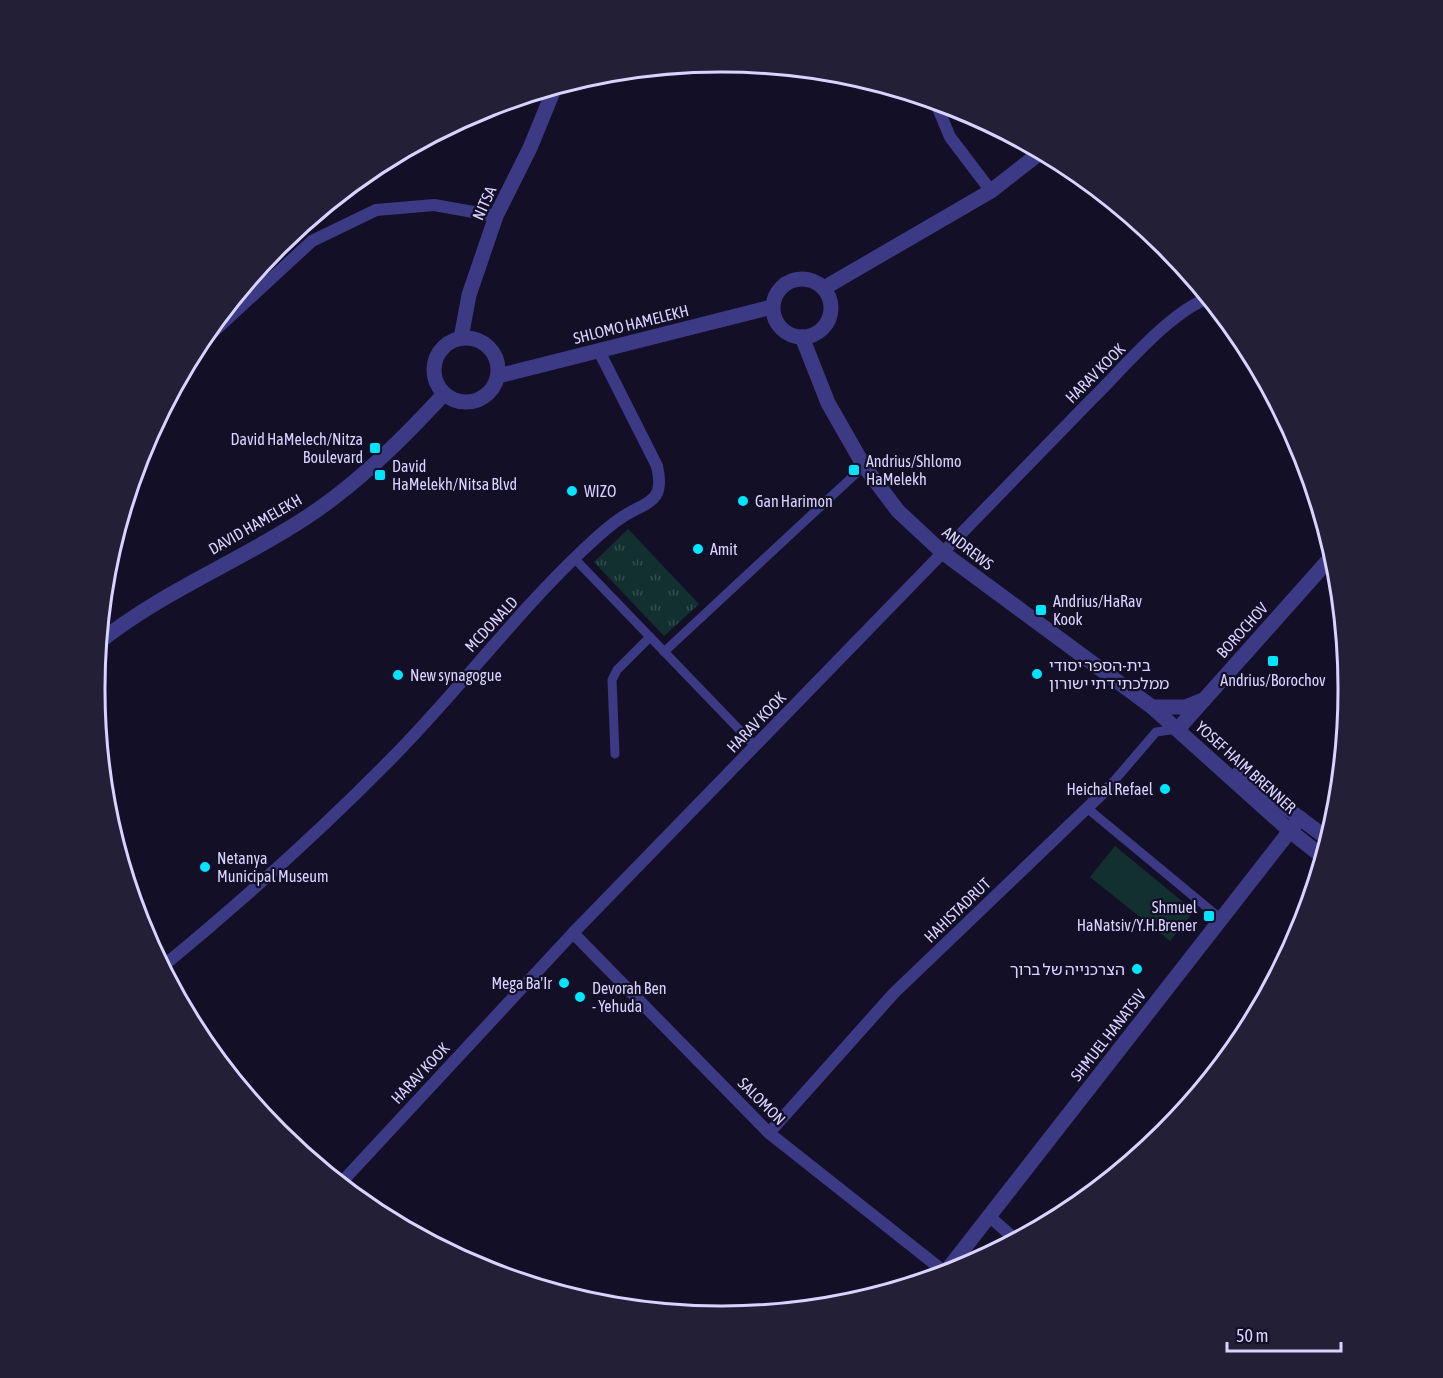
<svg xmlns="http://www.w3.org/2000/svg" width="1443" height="1378" font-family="'Asap Condensed','Noto Sans Hebrew',sans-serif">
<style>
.grass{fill:url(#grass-tufts)}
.garden{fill:#12302f}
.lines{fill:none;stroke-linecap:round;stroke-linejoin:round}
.pedestrian{stroke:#3d3a85;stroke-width:9}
.minor{stroke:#3d3a85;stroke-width:12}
.tertiary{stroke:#3d3a85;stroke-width:15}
.poi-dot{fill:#00e5ff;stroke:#130f26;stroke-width:2}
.labels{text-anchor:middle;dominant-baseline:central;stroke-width:4.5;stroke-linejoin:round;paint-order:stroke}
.street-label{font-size:16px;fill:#d9d4ff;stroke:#130f26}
.poi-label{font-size:16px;fill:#d9d4ff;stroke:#130f26;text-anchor:start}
.rim{fill:none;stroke:#d9d4ff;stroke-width:3}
</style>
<defs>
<pattern id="grass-tufts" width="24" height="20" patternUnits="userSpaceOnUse" patternTransform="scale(1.5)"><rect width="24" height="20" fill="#12302f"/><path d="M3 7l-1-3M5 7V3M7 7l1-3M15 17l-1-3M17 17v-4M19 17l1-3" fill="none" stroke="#344d4e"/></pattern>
</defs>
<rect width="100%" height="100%" fill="#130f26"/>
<!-- grass -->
<polygon class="grass" points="628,529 699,604 664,636 594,562"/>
<!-- garden -->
<polygon class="garden" points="1115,846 1194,911 1170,941 1090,877"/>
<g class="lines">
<!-- pedestrian -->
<g class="pedestrian">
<polyline points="574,558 755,746"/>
<polyline points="664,652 864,466"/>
<polyline points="615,754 612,680 617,670 650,637"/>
<polyline points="1108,788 1156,732 1178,729"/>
<polyline points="1087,808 1221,919"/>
</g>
<!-- minor -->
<g class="minor">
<polyline points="935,101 950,137 991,191"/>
<polyline points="195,349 312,241 376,210 434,205 496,216"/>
<polyline points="573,933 769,1133 946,1273"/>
<path d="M162,967C241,902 318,833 390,760C457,693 514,615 583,550C596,538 607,527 621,518C645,501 666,505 657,466L599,351"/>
<polyline points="769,1133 894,993 1108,788"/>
<path d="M340,1184L573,933L1091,400C1121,371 1170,311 1209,298"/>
<polyline points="990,1217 1016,1240"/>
</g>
<!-- tertiary -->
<g class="tertiary">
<circle cx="802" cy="308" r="29"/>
<polyline points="824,288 991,191 1041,152"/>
<polyline points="802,337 828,403 864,466 898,511 942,552 1152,707 1290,831 1323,857"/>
<polyline points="461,338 469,295 496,216 530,148 555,87"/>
<circle cx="466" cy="370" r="32"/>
<polyline points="498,376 772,307"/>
<path d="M98,643C157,596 222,569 286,530C346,495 397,445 444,394"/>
<polyline points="1152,707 1186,707 1203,700"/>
<polyline points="1178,729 1333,555"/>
<polyline points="1239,773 1328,839"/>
<polyline points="944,1274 1300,818"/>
</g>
</g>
<!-- markers -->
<g class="poi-dot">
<rect x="369" y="442" width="12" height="12" rx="3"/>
<rect x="848" y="464" width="12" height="12" rx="3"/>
<rect x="374" y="469" width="12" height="12" rx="3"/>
<circle cx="572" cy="491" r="6"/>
<circle cx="743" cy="501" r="6"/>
<circle cx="698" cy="549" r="6"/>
<rect x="1035" y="604" width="12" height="12" rx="3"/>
<rect x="1267" y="655" width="12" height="12" rx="3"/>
<circle cx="1037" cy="674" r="6"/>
<circle cx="398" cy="675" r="6"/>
<circle cx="1165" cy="789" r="6"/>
<circle cx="205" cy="867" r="6"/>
<rect x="1203" y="910" width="12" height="12" rx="3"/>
<circle cx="1137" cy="969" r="6"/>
<circle cx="564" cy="983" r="6"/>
<circle cx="580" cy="997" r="6"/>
</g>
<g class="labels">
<!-- street labels -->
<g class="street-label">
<text transform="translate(484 203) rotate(-66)">NITSA</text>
<text transform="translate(631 324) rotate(-14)">SHLOMO HAMELEKH</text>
<text transform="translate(1095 373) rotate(-45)">HARAV KOOK</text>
<text transform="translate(255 524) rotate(-30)">DAVID HAMELEKH</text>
<text transform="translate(968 548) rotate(38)">ANDREWS</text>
<text transform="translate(491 624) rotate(-47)">MCDONALD</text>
<text transform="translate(1242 630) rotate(-48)">BOROCHOV</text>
<text transform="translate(756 722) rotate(-46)">HARAV KOOK</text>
<text transform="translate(1246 767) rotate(42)">YOSEF HAIM BRENNER</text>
<text transform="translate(957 910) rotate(-44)">HAHISTADRUT</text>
<text transform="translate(1108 1035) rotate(-52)">SHMUEL HANATSIV</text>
<text transform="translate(420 1073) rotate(-47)">HARAV KOOK</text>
<text transform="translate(762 1101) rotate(45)">SALOMON</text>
</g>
<!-- poi labels -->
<g class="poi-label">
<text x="363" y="439" text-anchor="end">David HaMelech/Nitza<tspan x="363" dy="18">Boulevard</tspan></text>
<text x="866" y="461">Andrius/Shlomo<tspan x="866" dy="18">HaMelekh</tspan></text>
<text x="392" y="466">David<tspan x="392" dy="18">HaMelekh/Nitsa Blvd</tspan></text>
<text x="584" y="491">WIZO</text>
<text x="755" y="501">Gan Harimon</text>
<text x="710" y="549">Amit</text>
<text x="1053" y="601">Andrius/HaRav<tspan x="1053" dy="18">Kook</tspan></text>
<text x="1049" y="665">בית-הספר יסודי<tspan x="1049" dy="18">ממלכתי דתי ישורון</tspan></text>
<text x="410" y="675">New synagogue</text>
<text x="1273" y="680" text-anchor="middle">Andrius/Borochov</text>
<text x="1153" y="789" text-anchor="end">Heichal Refael</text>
<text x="217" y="858">Netanya<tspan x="217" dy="18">Municipal Museum</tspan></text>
<text x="1197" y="907" text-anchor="end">Shmuel<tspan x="1197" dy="18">HaNatsiv/Y.H.Brener</tspan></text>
<text x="1125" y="969" text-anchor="end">הצרכנייה של ברוך</text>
<text x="552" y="983" text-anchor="end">Mega Ba'Ir</text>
<text x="592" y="988">Devorah Ben<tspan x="592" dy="18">- Yehuda</tspan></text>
</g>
</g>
<!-- crop -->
<path d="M0 0H1443V1378H0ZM721 72H722A616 616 0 0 1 1338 688V690A616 616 0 0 1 722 1306H721A616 616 0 0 1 105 690V688A616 616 0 0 1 721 72Z" fill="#231f37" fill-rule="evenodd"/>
<path class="rim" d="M721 72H722A616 616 0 0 1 1338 688V690A616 616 0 0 1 722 1306H721A616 616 0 0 1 105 690V688A616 616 0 0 1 721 72Z"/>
<!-- scale -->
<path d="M1227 1342v9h114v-9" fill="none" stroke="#d9d4ff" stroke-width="3"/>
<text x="1236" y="1342" font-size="18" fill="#d9d4ff" stroke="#130f26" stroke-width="4.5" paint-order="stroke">50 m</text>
</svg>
